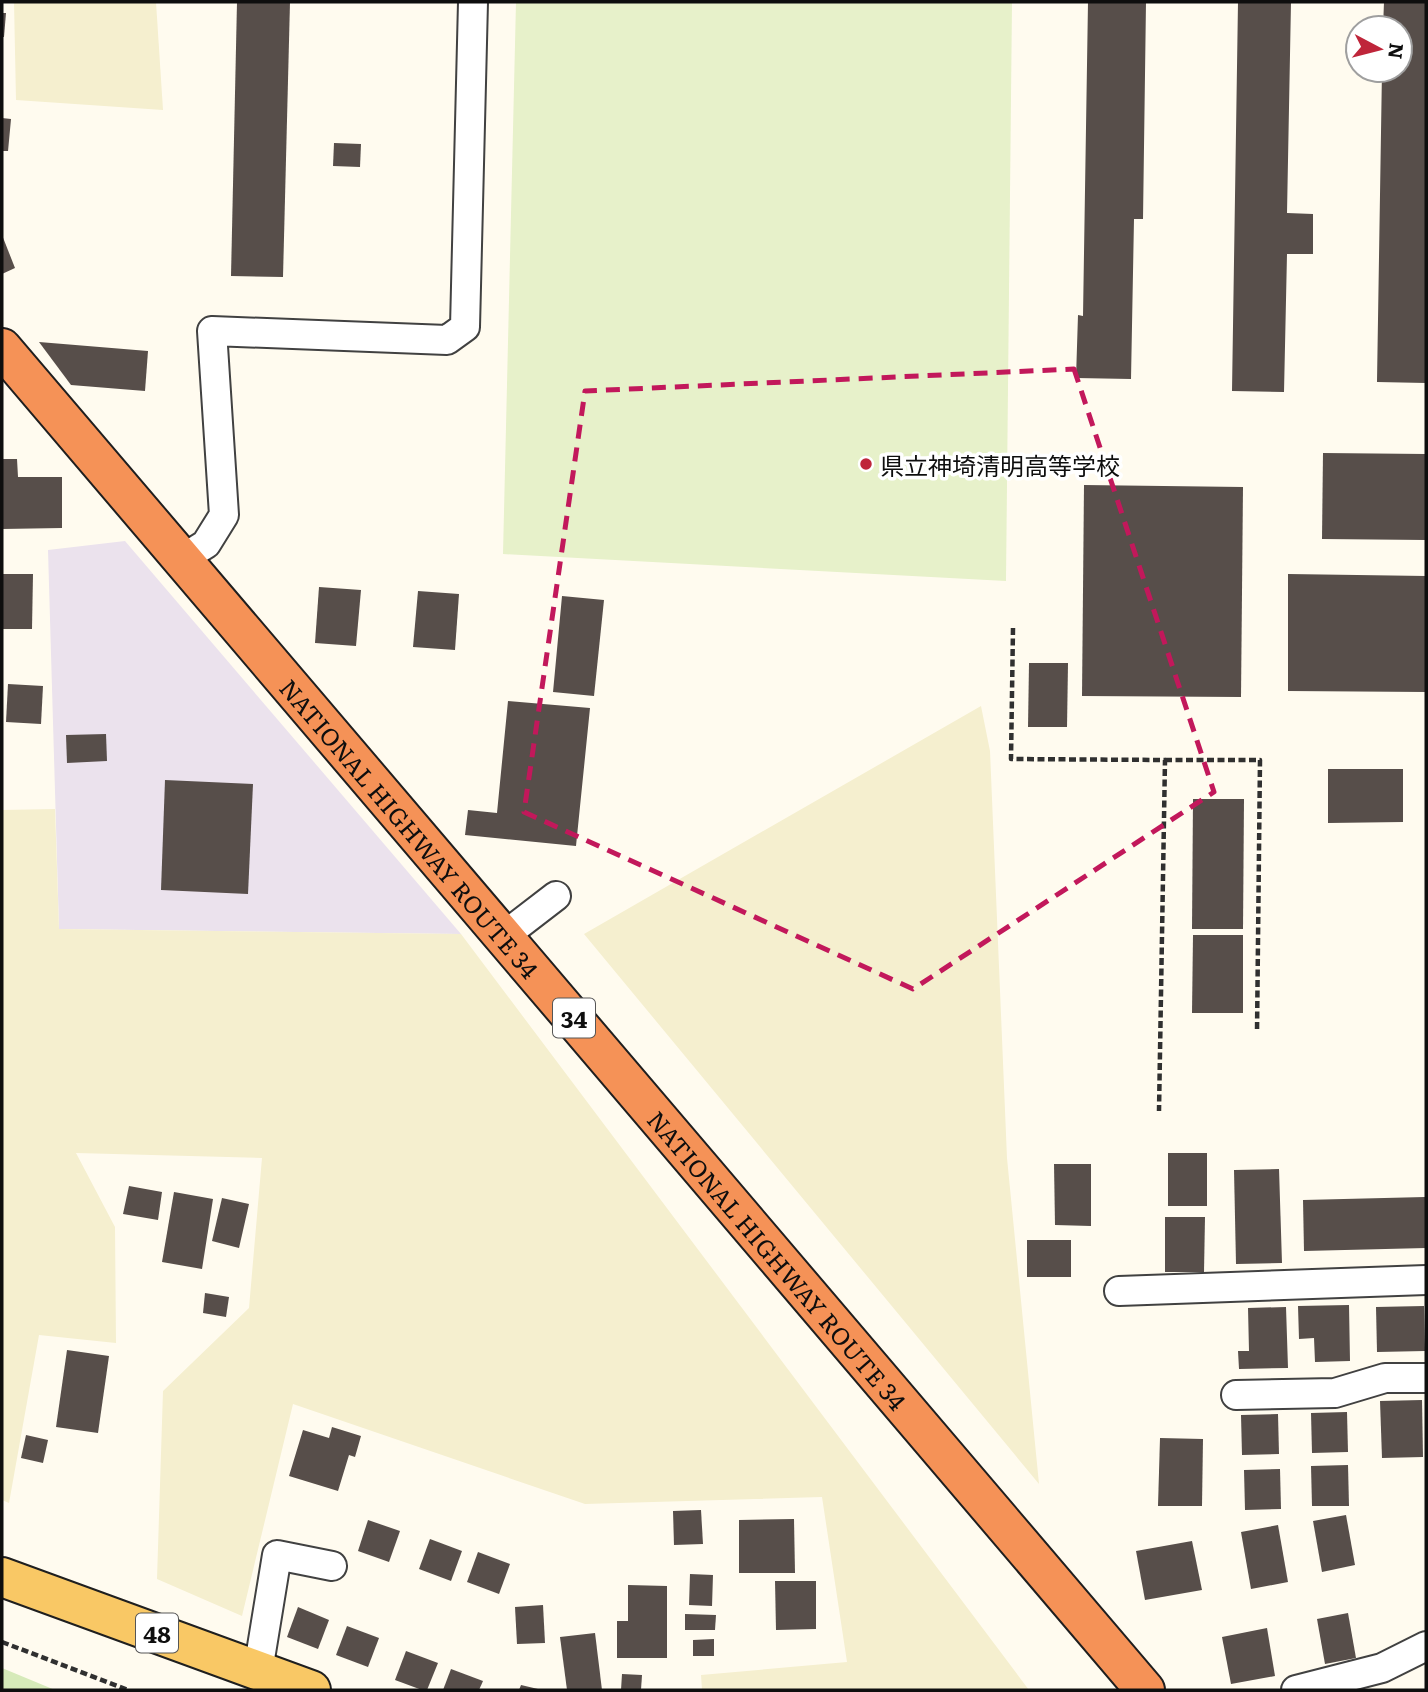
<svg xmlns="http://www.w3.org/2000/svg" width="1428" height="1692" font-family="Literata,'Noto Sans JP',serif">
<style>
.industrial{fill:#ebe2ed}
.farmland{fill:#f5efcf}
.green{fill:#d6eab9}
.pitch{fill:#e7f1ca}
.building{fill:#574e4a}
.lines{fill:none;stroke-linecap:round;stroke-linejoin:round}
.street-casing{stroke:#414141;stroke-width:32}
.primary-casing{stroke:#1f1f1f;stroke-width:42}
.highway-casing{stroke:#1f1f1f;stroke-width:42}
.path{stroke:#303030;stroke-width:4.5;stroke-dasharray:7 3.5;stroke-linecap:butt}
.street{stroke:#fff;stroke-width:28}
.primary{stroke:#f9c865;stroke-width:38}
.highway{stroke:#f59257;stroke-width:38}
.marked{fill:none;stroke:#c2185b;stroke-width:5;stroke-dasharray:14 9;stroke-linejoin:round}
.poi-dot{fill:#bf253a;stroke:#fff;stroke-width:2.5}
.labels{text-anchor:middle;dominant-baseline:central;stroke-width:7;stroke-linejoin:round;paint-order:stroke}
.shield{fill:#fff;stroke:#565656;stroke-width:2}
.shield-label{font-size:23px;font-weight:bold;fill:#0e0e0e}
.poi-label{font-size:24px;fill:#0e0e0e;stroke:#fff;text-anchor:start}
.street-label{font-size:24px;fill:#0e0e0e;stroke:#fff}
</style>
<rect width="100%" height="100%" fill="#fffbef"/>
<!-- industrial -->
<polygon class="industrial" points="125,541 461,934 59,929 48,550"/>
<!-- farmland -->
<g class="farmland">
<polygon points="14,2 156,2 163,110 16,100"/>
<polygon points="981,706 990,751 1007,1158 1039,1484 584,934"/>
<polygon points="55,809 59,929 461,934 1029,1690 702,1690 701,1675 847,1662 822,1497 585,1504 293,1404 242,1616 157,1579 163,1391 249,1308 262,1158 76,1153 115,1227 116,1343 39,1335 9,1503 2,1500 2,810"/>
</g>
<!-- green -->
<polygon class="green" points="2,1668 55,1690 2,1690"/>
<!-- pitch -->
<polygon class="pitch" points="516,2 1012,2 1006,581 503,554"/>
<!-- building -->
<g class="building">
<polygon points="237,2 290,2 283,277 231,276"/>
<polygon points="1088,2 1146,2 1143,219 1134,219 1131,379 1076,378 1078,315 1083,316"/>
<polygon points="1238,2 1291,2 1287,213 1313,214 1313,254 1287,254 1284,392 1232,391"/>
<polygon points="1384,2 1426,2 1426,383 1377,382 1382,70 1400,70 1400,28 1383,28"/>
<polygon points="2,13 6,13 4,37 2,37"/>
<polygon points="2,118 11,119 8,151 2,151"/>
<polygon points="334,143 361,144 360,167 333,166"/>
<polygon points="2,235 15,268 2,274"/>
<polygon points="39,342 148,351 145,391 71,385"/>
<polygon points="1323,453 1426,454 1426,540 1322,539"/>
<polygon points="2,459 17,459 18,477 62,477 62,528 2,529"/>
<polygon points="1084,485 1243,487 1241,697 1082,696"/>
<polygon points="2,574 33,574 32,629 2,629"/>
<polygon points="1288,574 1426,576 1426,692 1288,691"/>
<polygon points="319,587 361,590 356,646 315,643"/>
<polygon points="418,591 459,594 455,650 413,647"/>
<polygon points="562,596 604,600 594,696 553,692"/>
<polygon points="1029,663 1068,663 1067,727 1028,727"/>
<polygon points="8,684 43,686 41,724 6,722"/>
<polygon points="508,701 590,708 576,846 465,835 468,810 497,813"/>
<polygon points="106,734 107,761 67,763 66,735"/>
<polygon points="1328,769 1403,769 1403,822 1328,823"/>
<polygon points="165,780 253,784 248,894 161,890"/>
<polygon points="1193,799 1244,799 1243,929 1192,929"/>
<polygon points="1193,935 1243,935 1243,1013 1192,1013"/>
<rect x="1168" y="1153" width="39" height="53"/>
<polygon points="1054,1164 1091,1164 1091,1226 1055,1225"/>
<polygon points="1279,1169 1282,1263 1236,1264 1234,1170"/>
<polygon points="129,1186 162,1192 158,1220 123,1214"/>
<polygon points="174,1192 213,1199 202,1269 162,1262"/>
<polygon points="1425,1197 1426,1248 1304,1251 1303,1200"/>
<polygon points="222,1198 249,1204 239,1248 212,1241"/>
<polygon points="1165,1217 1205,1217 1204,1272 1165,1272"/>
<rect x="1027" y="1240" width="44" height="37"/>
<polygon points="205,1293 229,1297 226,1317 203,1313"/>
<polygon points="1349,1305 1350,1361 1315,1362 1314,1338 1299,1339 1298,1306"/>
<polygon points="1424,1306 1425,1351 1377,1352 1376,1307"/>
<polygon points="1286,1307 1288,1368 1239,1369 1238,1351 1249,1351 1248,1308"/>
<polygon points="67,1350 109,1356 98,1433 56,1427"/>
<polygon points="1422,1400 1423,1457 1382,1458 1380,1401"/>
<polygon points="1347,1412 1348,1452 1312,1453 1311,1413"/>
<polygon points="1278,1414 1279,1454 1242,1455 1241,1415"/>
<polygon points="332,1427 361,1436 355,1457 349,1455 338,1491 289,1476 303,1430 329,1438"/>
<polygon points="26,1435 48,1440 43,1463 21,1458"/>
<polygon points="1160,1438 1203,1439 1202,1506 1158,1506"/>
<polygon points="1348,1465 1349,1506 1312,1506 1311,1466"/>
<polygon points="1280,1469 1281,1509 1245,1510 1244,1470"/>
<polygon points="701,1510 703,1544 674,1545 673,1511"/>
<polygon points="1346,1515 1355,1565 1322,1572 1313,1521"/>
<polygon points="794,1519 795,1573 739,1573 739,1520"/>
<polygon points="368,1520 400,1531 389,1562 358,1551"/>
<polygon points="1278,1525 1288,1582 1251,1589 1241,1532"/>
<polygon points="430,1539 462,1551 451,1581 419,1569"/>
<polygon points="1192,1541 1202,1590 1145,1600 1136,1551"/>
<polygon points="478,1552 510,1564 499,1594 467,1582"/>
<polygon points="690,1574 713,1575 712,1606 689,1605"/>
<polygon points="775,1581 816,1581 816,1629 776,1630"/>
<polygon points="628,1585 667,1586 667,1658 617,1658 617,1621 628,1621"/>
<polygon points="543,1605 545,1643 517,1644 515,1607"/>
<polygon points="298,1607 329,1620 318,1649 287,1637"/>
<polygon points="1348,1613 1356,1658 1325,1664 1317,1619"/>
<polygon points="685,1614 716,1615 715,1630 685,1630"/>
<polygon points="347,1626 379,1638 368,1667 336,1655"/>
<polygon points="1267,1628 1275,1676 1231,1684 1222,1637"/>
<polygon points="595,1633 602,1690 567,1690 560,1637"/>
<polygon points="714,1639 714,1656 693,1656 693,1640"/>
<polygon points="406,1651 438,1663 427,1690 422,1690 395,1680"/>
<polygon points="451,1669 483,1681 479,1690 443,1690"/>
<polygon points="622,1674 642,1675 641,1690 621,1690"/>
<polygon points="521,1685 538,1689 538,1690 519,1690"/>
</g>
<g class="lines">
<defs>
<g id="street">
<polyline points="182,559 206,544 224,515 212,331 447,340 465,327 473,2"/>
<polyline points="504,936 556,896"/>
<polyline points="1119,1291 1426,1280"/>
<polyline points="1236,1395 1335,1393 1385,1378 1426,1378"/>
<polyline points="258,1671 277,1555 332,1566"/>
<polyline points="1296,1690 1382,1668 1426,1646"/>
</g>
<polyline id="primary" points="2,1577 311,1690"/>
<g id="highway">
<path id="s1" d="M2,348L1145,1690"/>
</g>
</defs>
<!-- street casing -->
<use href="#street" class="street-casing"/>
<!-- primary casing -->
<use href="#primary" class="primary-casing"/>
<!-- highway casing -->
<use href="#highway" class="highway-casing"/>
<!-- path -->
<g class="path">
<polyline points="1013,628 1011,759 1165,760 1159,1111"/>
<polyline points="1165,760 1260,760 1257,1032"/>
<polyline points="2,1642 128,1690"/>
</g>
<!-- street -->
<use href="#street" class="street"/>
<!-- primary -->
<use href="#primary" class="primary"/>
<!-- highway -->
<use href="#highway" class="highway"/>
</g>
<!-- marked area -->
<path class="marked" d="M1074,369L1214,792L913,989L524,812L585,391Z"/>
<!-- markers -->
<circle class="poi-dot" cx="866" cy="464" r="7"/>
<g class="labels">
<!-- shield labels -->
<g class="shield">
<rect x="553" y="998.5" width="42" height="39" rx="5"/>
<rect x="136" y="1613.5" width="42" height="39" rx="5"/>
</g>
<g class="shield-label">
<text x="574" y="1018">34</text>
<text x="157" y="1633">48</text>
</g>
<!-- poi labels -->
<g class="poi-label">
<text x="880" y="464">県立神埼清明高等学校</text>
</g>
<!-- street labels -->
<g class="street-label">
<text stroke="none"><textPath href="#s1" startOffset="630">NATIONAL HIGHWAY ROUTE 34</textPath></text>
<text stroke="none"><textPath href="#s1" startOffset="1197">NATIONAL HIGHWAY ROUTE 34</textPath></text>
</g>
</g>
<!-- border -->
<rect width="1428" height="1692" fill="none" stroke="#0e0e0e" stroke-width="7"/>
<!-- north arrow -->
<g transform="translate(1379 49) rotate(97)"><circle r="33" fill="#ffffff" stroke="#9f9f9f" stroke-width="2"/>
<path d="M0-5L12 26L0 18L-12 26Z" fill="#bf253a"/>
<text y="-10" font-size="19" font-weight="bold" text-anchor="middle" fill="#0e0e0e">N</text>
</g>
</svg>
